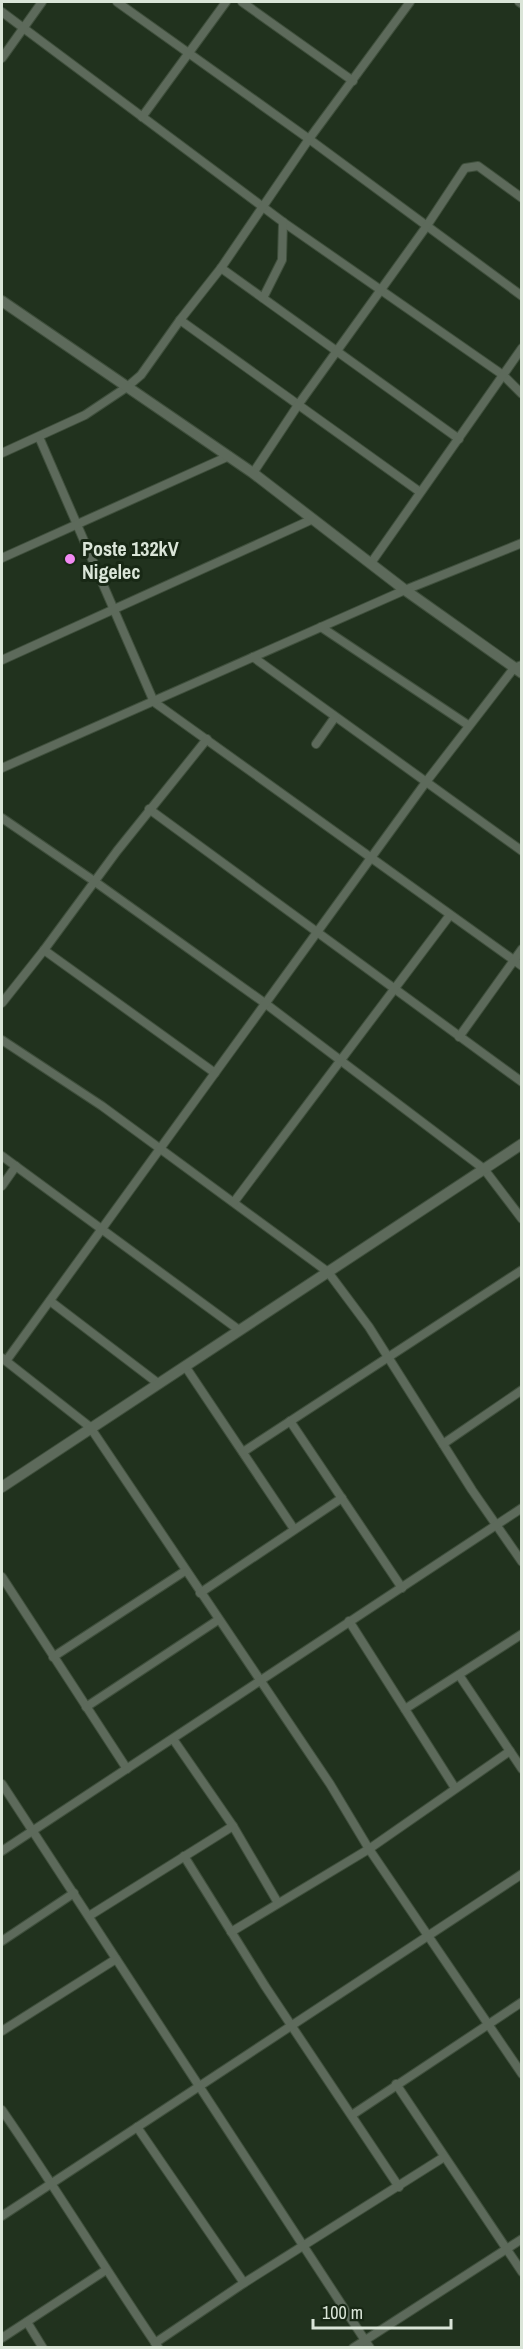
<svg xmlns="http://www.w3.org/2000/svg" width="523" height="2349" font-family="'Archivo Narrow',sans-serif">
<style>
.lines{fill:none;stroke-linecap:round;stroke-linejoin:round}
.minor-casing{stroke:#3f4f3c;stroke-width:10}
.tertiary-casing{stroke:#3f4f3c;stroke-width:12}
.minor{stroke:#5d6a5b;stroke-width:8}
.tertiary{stroke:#5d6a5b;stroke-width:10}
.poi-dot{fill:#f28af3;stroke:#182815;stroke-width:2}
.labels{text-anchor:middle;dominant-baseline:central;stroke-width:6;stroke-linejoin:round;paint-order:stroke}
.poi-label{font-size:20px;font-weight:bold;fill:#dae5d8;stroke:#182815;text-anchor:start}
</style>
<rect width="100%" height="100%" fill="#21321e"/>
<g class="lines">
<defs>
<g id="minor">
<polyline points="117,2 309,139 522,296"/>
<polyline points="242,2 353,81"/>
<polyline points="519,2 522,4"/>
<polyline points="2,12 283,222 503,375 522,394"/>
<polyline points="2,58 42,2"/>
<polyline points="142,117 226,2"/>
<polyline points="221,268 459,439"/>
<polyline points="263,298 282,260 283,222"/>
<polyline points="180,320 420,492"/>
<polyline points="39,437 154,702 522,966"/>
<polyline points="2,453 85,415 127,387 141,375 180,320 221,268 309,139 410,2"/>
<polyline points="253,473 298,405 426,227 465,168 478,166 522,198"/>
<polyline points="2,558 229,456"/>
<polyline points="371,563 522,348"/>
<polyline points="321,627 468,725"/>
<polyline points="253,657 522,851"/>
<polyline points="2,660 313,519"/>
<polyline points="316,744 335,717"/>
<polyline points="2,768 405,590 522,543"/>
<polyline points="149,809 522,1082"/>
<polyline points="2,818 94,881 266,1004 484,1169 522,1219"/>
<polyline points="44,950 215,1073"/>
<polyline points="2,1003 44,950 117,851 207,739"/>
<polyline points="459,1037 522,949"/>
<polyline points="2,1040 102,1106 328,1272 369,1327 472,1490 522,1562"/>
<polyline points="2,1156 239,1330"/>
<polyline points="2,1186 16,1166"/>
<polyline points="234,1202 450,915"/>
<polyline points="50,1301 159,1384"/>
<polyline points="2,1358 90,1427 330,1784 369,1849 522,2074"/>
<polyline points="6,1361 426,782 514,668 522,665"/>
<polyline points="185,1366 294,1529"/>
<polyline points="290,1421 402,1588"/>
<polyline points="443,1444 522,1390"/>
<polyline points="243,1452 522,1270"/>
<polyline points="2,1577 127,1769"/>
<polyline points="200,1593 342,1498"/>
<polyline points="349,1621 455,1788"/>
<polyline points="53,1657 185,1571"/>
<polyline points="459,1675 522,1769"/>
<polyline points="86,1707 218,1620"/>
<polyline points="405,1709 522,1634"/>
<polyline points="173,1739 233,1826 278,1903"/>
<polyline points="2,1784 370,2348"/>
<polyline points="2,1851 522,1508"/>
<polyline points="184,1856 265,1986 399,2187"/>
<polyline points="89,1916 233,1826"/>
<polyline points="231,1932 369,1849 510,1751"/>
<polyline points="2,1941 74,1893"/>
<polyline points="2,2031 116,1959"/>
<polyline points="396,2084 522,2272"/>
<path d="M2,2110C56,2188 105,2269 158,2347"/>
<polyline points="352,2115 522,2002"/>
<polyline points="137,2127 244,2283"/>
<polyline points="2,2216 522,1874"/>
<polyline points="27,2322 43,2348"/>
<polyline points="2,2338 106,2270"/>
<polyline points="155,2343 244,2283 444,2157"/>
<polyline points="353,2348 522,2239"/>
</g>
<g id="tertiary">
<polyline points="2,301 253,473 405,590 522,673"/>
<polyline points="2,1487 522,1144"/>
</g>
</defs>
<!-- minor casing -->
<use href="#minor" class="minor-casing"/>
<!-- tertiary casing -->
<use href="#tertiary" class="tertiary-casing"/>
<!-- minor -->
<use href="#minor" class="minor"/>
<!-- tertiary -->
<use href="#tertiary" class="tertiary"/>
</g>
<!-- markers -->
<circle class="poi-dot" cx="70" cy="559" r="6"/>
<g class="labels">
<!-- poi labels -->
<g class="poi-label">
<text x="82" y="548">Poste 132kV<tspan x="82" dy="23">Nigelec</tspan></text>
</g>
</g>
<!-- border -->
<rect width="523" height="2349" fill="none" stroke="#dae5d8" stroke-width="6"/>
<!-- scale -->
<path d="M313 2319v9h138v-9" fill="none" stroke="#dae5d8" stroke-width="3"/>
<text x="322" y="2319" font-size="18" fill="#dae5d8" stroke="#182815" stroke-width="4.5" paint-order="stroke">100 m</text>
</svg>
